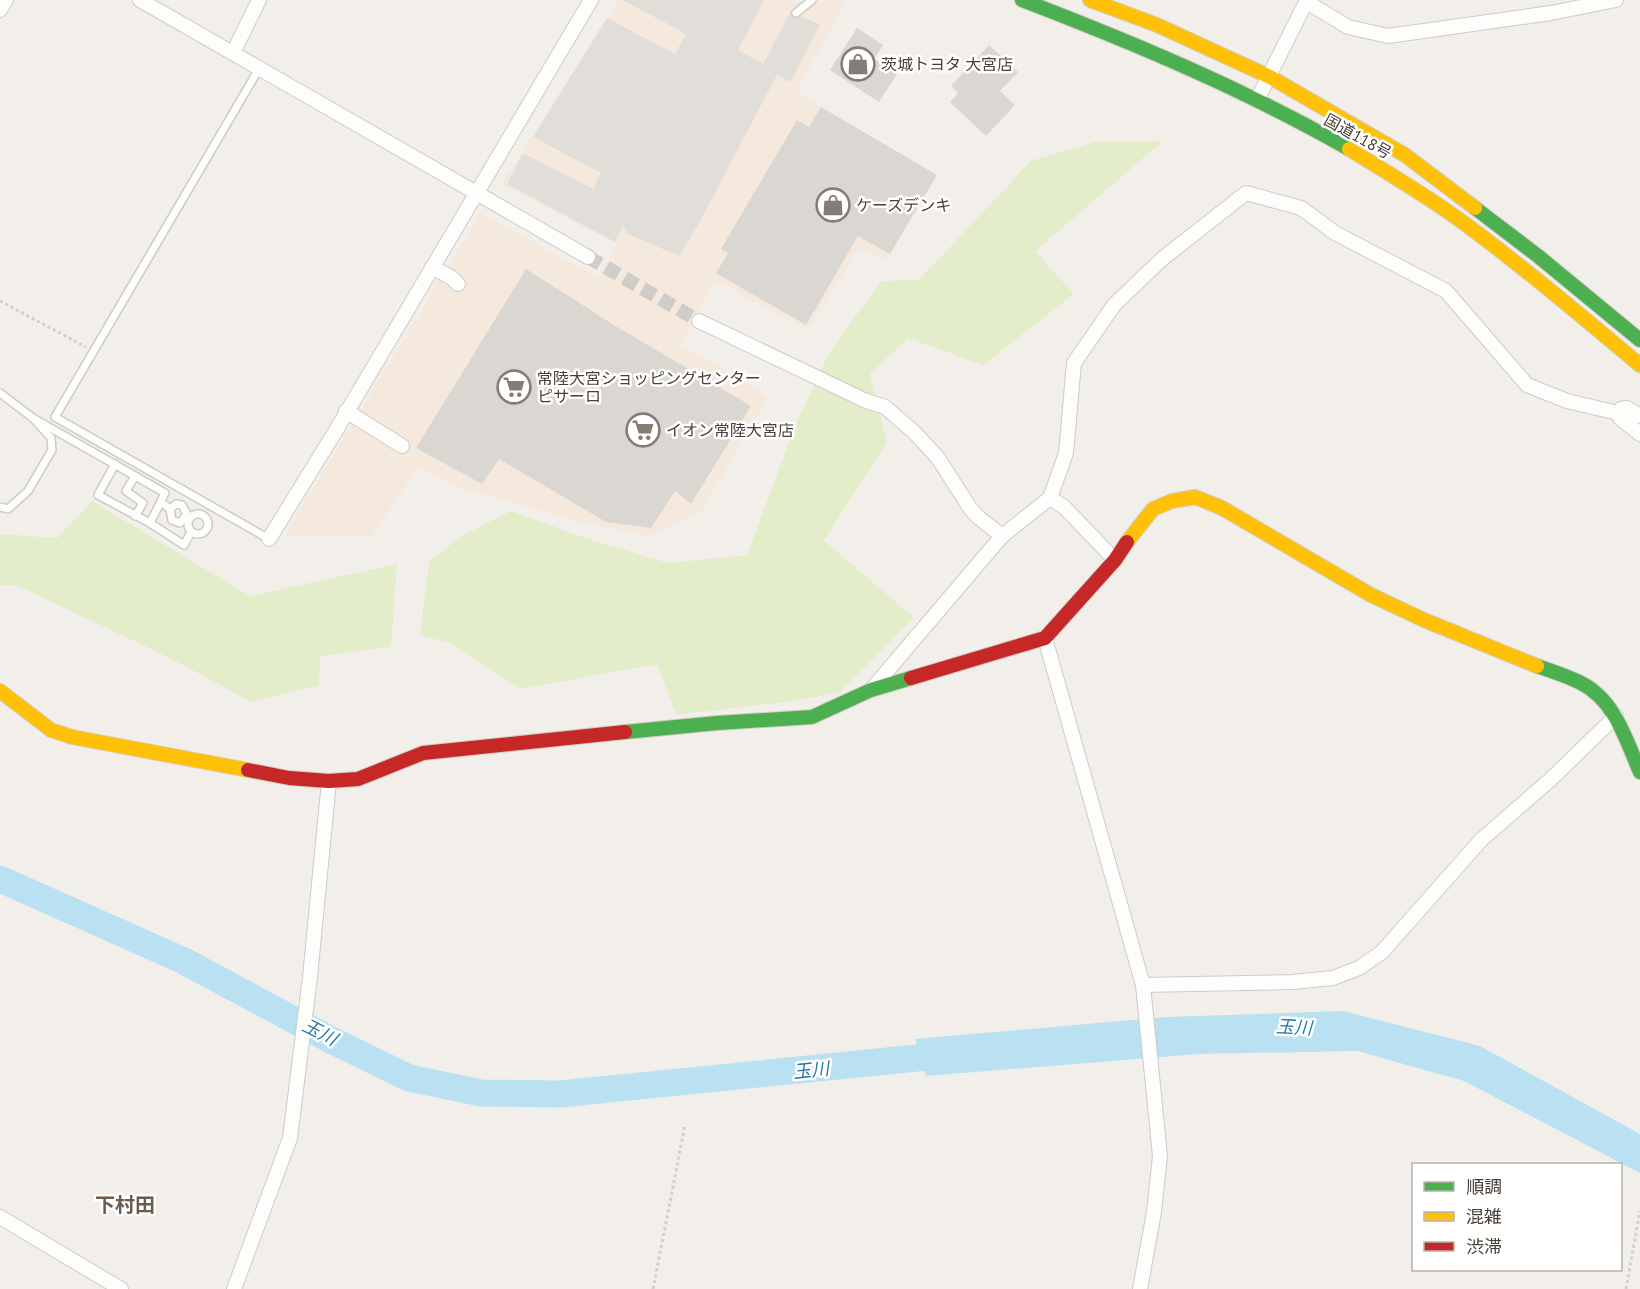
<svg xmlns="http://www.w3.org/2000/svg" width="1640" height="1289" font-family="'PT Sans','Noto Sans JP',sans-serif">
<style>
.commercial{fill:#f5e9dd}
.green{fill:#e3edc9}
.parking{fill:#e1deda}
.water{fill:#b9e1f2}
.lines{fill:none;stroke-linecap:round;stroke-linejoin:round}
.river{stroke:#b9e1f2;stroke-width:27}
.building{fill:#dad6d2}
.street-tunnel{stroke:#d0ccc7;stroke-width:14;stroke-dasharray:14 7;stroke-linecap:butt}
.lane-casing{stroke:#cecbc7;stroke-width:10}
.street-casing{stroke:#cecbc7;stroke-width:16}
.fast-casing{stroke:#d3cdc3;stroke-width:16}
.slow-casing{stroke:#d3cdc3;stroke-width:16}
.jam-casing{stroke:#d3cdc3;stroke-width:16}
.path{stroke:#d2cfca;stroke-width:3;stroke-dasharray:3 3;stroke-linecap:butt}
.lane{stroke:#fdfdfc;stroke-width:7}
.street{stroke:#fdfdfc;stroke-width:14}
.fast{stroke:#4caf50;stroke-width:14}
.slow{stroke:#ffc107;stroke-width:14}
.jam{stroke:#c62828;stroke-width:14}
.labels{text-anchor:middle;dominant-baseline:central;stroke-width:5;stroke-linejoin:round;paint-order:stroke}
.poi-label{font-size:16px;fill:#493f36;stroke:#fff;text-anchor:start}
.street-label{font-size:16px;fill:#493f36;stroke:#fff}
.water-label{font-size:18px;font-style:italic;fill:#247aa2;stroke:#fff}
.quarter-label{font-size:20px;font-weight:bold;fill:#6c5c4c;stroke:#fff}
</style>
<rect width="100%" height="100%" fill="#f2efeb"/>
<!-- commercial -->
<polygon class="commercial" points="618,0 846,1 797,91 821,107 937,175 890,254 883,261 859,248 808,331 715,280 682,345 768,397 702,511 649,536 566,519 501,498 458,489 418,467 372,536 284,537 480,213 598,277 617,244 501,185"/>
<!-- green -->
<g class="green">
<polygon points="1163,141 1035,251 1074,294 983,365 908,338 870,374 887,443 824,540 914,618 840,692 793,701 676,715 657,664 521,689 452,644 420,635 429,562 460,537 511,511 585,538 668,563 747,555 795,426 829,353 881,281 919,280 1031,161 1095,142"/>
<polygon points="92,501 250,596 397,564 391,647 320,656 319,685 251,702 172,659 16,585 0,585 0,534 57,538"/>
</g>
<!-- parking -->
<polygon class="parking" points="623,0 764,0 738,50 763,64 791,11 820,25 790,82 777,75 698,225 679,256 628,234 624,226 615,242 507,184 523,153 593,189 601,173 533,137 607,18 675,54 686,34"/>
<!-- water -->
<polygon class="water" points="1343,1011 1480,1046 1640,1134 1640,1173 1464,1081 1357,1051 1199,1054 926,1076 915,1039 1166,1017"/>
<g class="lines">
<!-- river -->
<polyline class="river" points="0,879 184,961 333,1041 409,1078 481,1093 560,1094 957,1054"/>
</g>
<!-- building -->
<g class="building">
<polygon points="857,28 883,45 874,59 897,74 879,102 830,70"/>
<polygon points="989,45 1018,72 1000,91 1015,105 986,136 950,102 958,93 951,86"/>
<polygon points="821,107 937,175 890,254 858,236 806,325 716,273 728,253 721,249 797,120 809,127"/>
<polygon points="526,269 614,325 751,406 691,504 675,491 651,528 606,522 499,459 482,484 416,448"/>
</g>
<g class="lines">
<!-- street-tunnel -->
<polyline class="street-tunnel" points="588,257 699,321"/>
<defs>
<g id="lane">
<polyline points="796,13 812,0"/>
<polyline points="260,67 55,417 269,539"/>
<polyline points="0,393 33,418 51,438 52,450 28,491 8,509 0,507"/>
<polyline points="33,418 165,493 150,523 98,495 115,464"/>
<polyline points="135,476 126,491 143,503 135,516"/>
<polyline points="161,502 170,509 176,504 182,505 187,514 180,523 172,520 170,509"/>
<circle cx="198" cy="524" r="10"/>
<polyline points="150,523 184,545 191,532"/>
</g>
<g id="street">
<polyline points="140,0 588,257"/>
<polyline points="1307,2 1348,27 1388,36 1551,13 1616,0"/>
<polyline points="0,10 6,0"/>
<polyline points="233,53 259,0"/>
<polyline points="1257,100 1307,0"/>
<polyline points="432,267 452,278 458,284"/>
<polyline points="699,321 864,400 885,407 914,432 938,458 970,508 978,517 1002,536"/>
<polyline points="346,411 402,446"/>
<polyline points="1640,416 1627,408 1621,409 1618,413 1620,418 1640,434"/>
<polyline points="1050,498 1066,453 1074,363 1114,305 1162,259 1246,193 1301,208 1335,233 1446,291 1527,385 1567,401 1618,413"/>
<polyline points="269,539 335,432 591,0"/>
<polyline points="1045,638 1143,985 1160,1156 1154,1212 1140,1289"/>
<polyline points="871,690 1002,536 1050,498 1064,507 1115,560"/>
<polyline points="1143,985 1293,982 1333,978 1359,968 1382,952 1481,840 1550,780 1616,716"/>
<polyline points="0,1217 121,1289"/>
<polyline points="234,1289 290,1138 310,977 329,781"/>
</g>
<g id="fast">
<path d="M1022,0C1134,43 1244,89 1349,149"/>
<polyline points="1475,208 1538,256 1640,340"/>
<path d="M1537,666C1552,671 1567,676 1581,683C1615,700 1626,740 1640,772"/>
<polyline points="625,732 717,723 812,717 871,690 911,678"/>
</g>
<g id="slow">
<polyline points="1090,0 1157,25 1270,77 1405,155 1475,208"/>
<path d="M1349,149C1385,171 1422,193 1457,218C1520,264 1580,315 1640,365"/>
<polyline points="1127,542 1153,509 1172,501 1195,497 1222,508 1371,595 1424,620 1537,666"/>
<polyline points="0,691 51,730 72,737 248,770"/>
</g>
<g id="jam">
<polyline points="911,678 1045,638 1115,560 1127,542"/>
<polyline points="248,770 289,778 329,781 358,779 423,753 625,732"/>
</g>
</defs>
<!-- lane casing -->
<use href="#lane" class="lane-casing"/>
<!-- street casing -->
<use href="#street" class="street-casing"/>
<!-- fast casing -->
<use href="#fast" class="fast-casing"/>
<!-- slow casing -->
<use href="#slow" class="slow-casing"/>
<!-- jam casing -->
<use href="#jam" class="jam-casing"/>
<!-- path -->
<g class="path">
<polyline points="0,301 86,347"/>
<polyline points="653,1289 685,1125"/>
<polyline points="1626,1289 1640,1211"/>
</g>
<!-- lane -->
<use href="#lane" class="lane"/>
<!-- street -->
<use href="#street" class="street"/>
<!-- fast -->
<use href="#fast" class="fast"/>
<!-- slow -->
<use href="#slow" class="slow"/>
<!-- jam -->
<use href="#jam" class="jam"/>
</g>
<!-- icons -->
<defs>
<symbol id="shop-ring" viewBox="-11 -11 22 22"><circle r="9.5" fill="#fff" stroke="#847d75" stroke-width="1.5"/><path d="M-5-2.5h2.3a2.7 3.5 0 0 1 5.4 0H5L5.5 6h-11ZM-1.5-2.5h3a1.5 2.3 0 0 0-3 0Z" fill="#847d75"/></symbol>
<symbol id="supermarket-ring" viewBox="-11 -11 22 22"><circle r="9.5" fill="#fff" stroke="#847d75" stroke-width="1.5"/><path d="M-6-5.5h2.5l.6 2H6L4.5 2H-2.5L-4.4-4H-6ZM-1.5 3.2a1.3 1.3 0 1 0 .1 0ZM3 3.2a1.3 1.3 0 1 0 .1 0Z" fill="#847d75"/></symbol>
</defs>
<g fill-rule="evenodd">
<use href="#shop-ring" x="839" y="45" width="38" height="38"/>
<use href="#shop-ring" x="814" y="186" width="38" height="38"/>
<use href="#supermarket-ring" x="495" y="368" width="38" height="38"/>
<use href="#supermarket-ring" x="624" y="411" width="38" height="38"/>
</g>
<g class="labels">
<!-- poi labels -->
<g class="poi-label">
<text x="881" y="64">茨城トヨタ 大宮店</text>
<text x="856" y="205">ケーズデンキ</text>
<text x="537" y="378">常陸大宮ショッピングセンター<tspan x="537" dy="18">ピサーロ</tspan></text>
<text x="666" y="430">イオン常陸大宮店</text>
</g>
<!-- street labels -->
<g class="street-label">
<text transform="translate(1358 136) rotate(29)">国道118号</text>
</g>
<!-- water labels -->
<g class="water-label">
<text transform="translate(1294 1027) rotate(3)">玉川</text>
<text transform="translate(320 1032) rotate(27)">玉川</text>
<text transform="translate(811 1070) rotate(-6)">玉川</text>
</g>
<!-- quarter labels -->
<g class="quarter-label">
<text x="125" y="1205">下村田</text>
</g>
</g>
<!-- legend -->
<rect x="1412" y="1163" width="210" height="108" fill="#ffffff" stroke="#b6b2af" stroke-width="1.5"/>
<rect x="1424" y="1182" width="30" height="9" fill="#4caf50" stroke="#b6b2af" stroke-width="1.5"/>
<text x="1466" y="1193" font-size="18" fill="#493f36">順調</text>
<rect x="1424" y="1212" width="30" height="9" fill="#ffc107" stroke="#b6b2af" stroke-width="1.5"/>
<text x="1466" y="1223" font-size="18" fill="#493f36">混雑</text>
<rect x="1424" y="1242" width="30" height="9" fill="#c62828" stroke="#b6b2af" stroke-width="1.5"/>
<text x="1466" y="1253" font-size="18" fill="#493f36">渋滞</text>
</svg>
